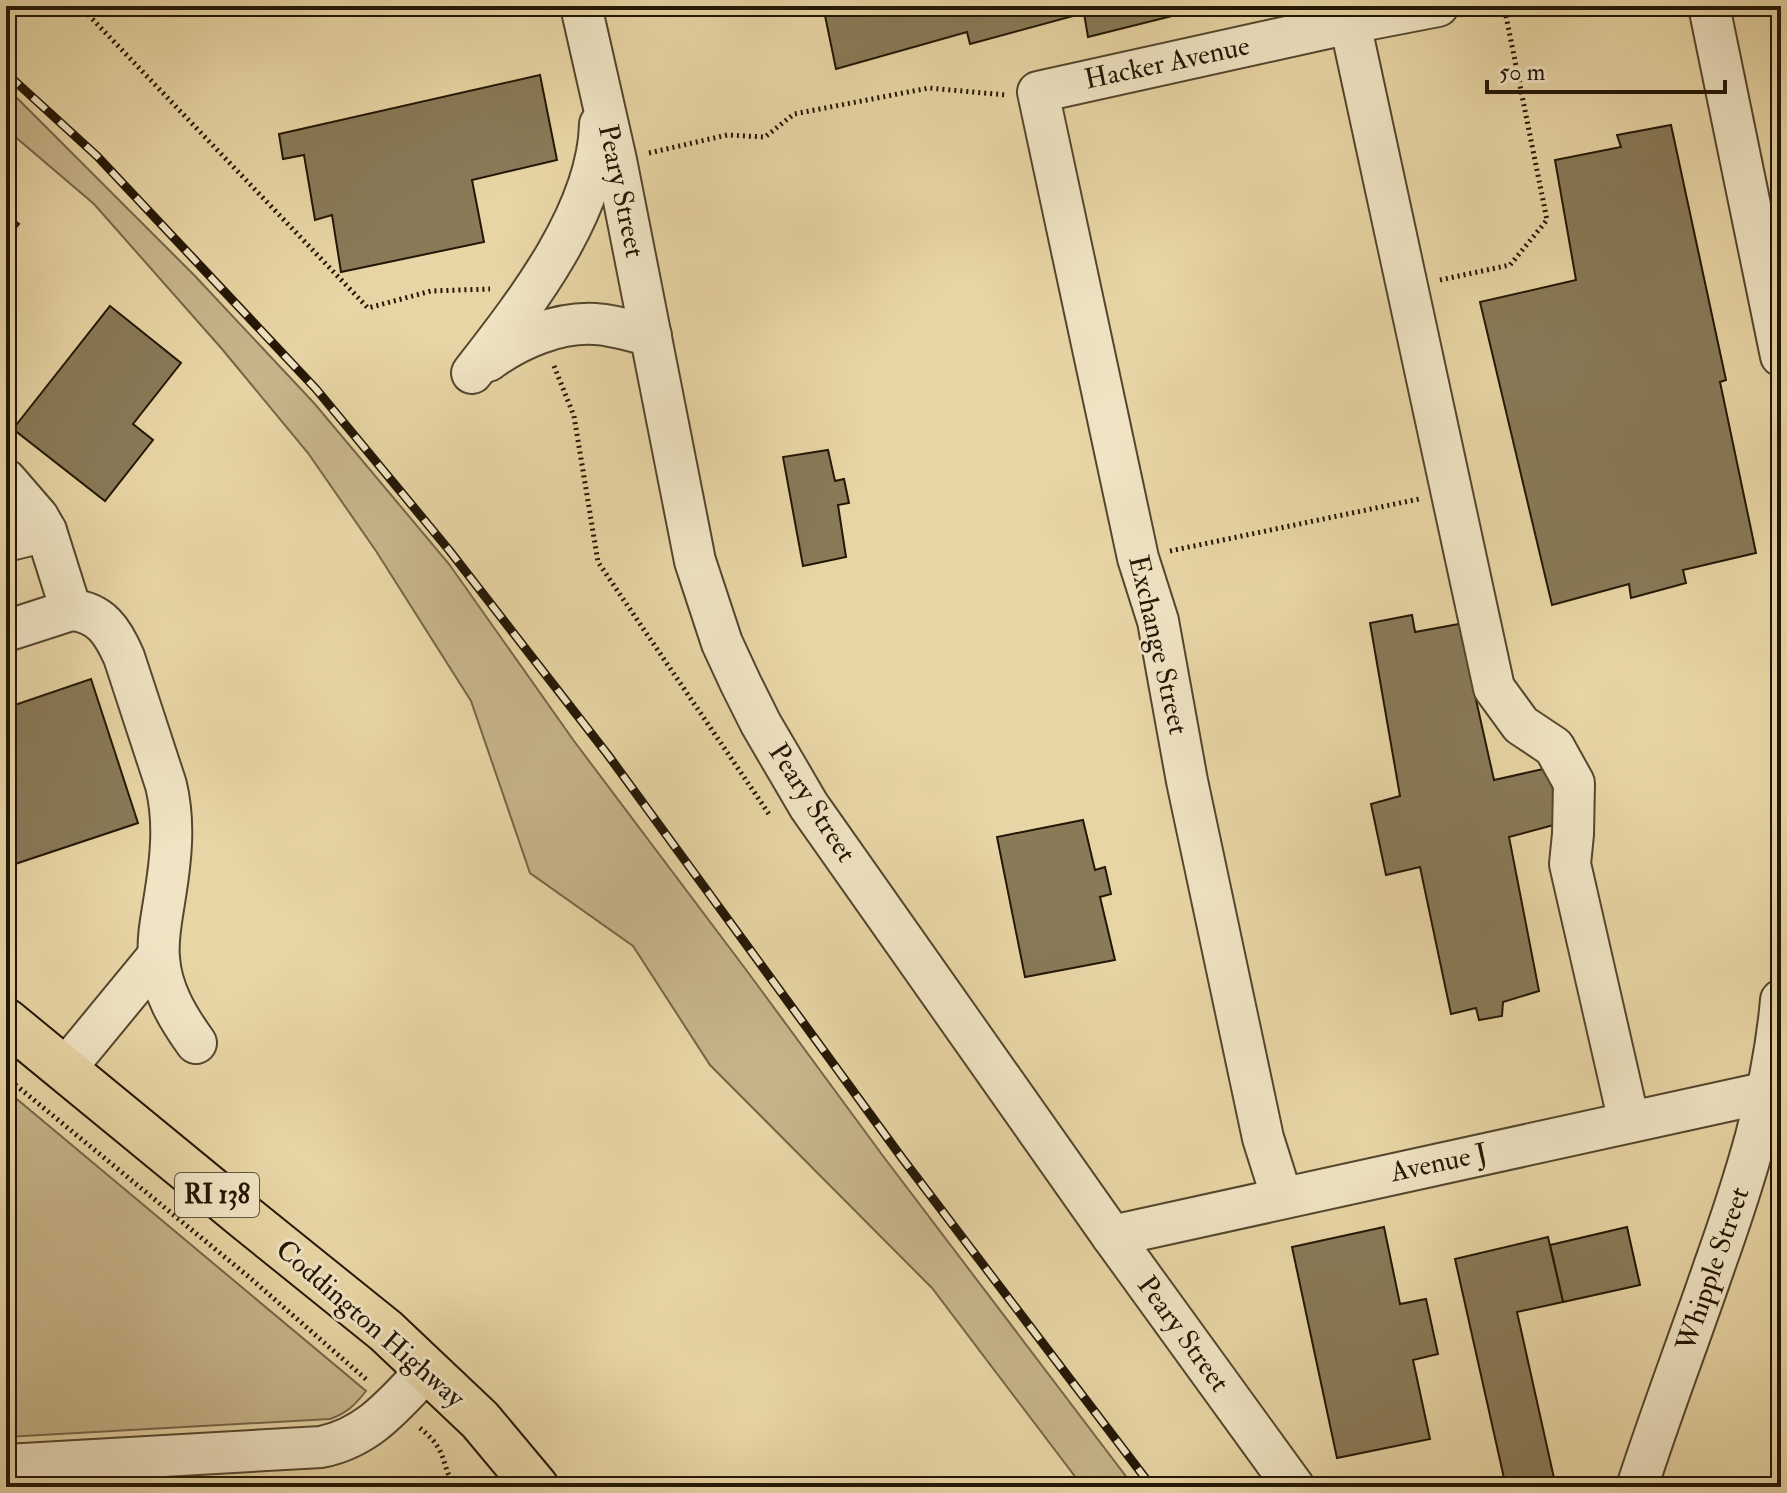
<svg xmlns="http://www.w3.org/2000/svg" width="1787" height="1493" font-family="'IM FELL Double Pica',serif">
<style>
.green{fill:#c7b58a;stroke:#756648;stroke-width:2}
.building{fill:#897a58;stroke:#231705;stroke-width:2}
.lines{fill:none;stroke-linecap:round;stroke-linejoin:round}
.minor-casing{stroke:#54462d;stroke-width:44}
.highway-casing{stroke:#231705;stroke-width:48}
.path{stroke:#231705;stroke-width:5;stroke-dasharray:2 4;stroke-linecap:butt}
.minor{stroke:#f0e4c4;stroke-width:40}
.highway{stroke:#e8d5a5;stroke-width:44}
.rail-casing{stroke:#231705;stroke-width:9}
.rail{stroke:#f0e4c4;stroke-width:6;stroke-dasharray:18;stroke-linecap:butt}
.labels{text-anchor:middle;dominant-baseline:central;stroke-width:6;stroke-linejoin:round;paint-order:stroke}
.shield{fill:#f0e4c4;stroke:#60543e;stroke-width:2}
.shield-label{font-size:26px;font-weight:bold;fill:#231705}
.street-label{font-size:28px;fill:#231705;stroke:#f0e4c4}
</style>
<rect width="100%" height="100%" fill="#e8d5a5"/>
<filter id="stains"><feTurbulence type="fractalNoise" baseFrequency=".0025" numOctaves="4"/><feColorMatrix values="0 0 0 0 .2 0 0 0 0 .09 0 0 0 0 .02 0 0 0 .5 -.17"/></filter>
<radialGradient id="worn" r=".72"><stop offset=".6" stop-color="#630" stop-opacity="0"/><stop offset="1" stop-color="#630" stop-opacity=".3"/></radialGradient>
<!-- green -->
<g class="green">
<polygon points="6,87 195,276 314,403 449,564 574,741 747,971 883,1156 1134,1487 1083,1487 932,1288 710,1065 633,946 530,873 471,701 376,551 308,453 222,349 94,204 6,129"/>
<path d="M6,1090L366,1391C355,1405 347,1413 330,1419L6,1437Z"/>
</g>
<!-- building -->
<g class="building">
<polygon points="823,6 1212,6 1088,37 1084,13 970,44 967,32 836,69"/>
<polygon points="540,75 557,160 472,180 484,242 341,272 332,215 315,220 304,155 283,159 279,134"/>
<polygon points="1671,125 1726,380 1720,382 1756,553 1683,570 1686,583 1631,598 1629,584 1552,605 1480,302 1576,280 1555,160 1621,147 1617,135"/>
<polygon points="6,214 19,224 6,240"/>
<polygon points="110,306 181,363 133,424 153,440 105,501 13,429"/>
<polygon points="828,450 835,481 844,479 849,503 838,505 846,557 803,566 783,457"/>
<polygon points="1412,615 1415,632 1459,624 1494,780 1548,768 1561,823 1509,837 1539,991 1503,1002 1502,1016 1479,1020 1476,1008 1451,1014 1420,867 1386,875 1371,804 1400,796 1370,623"/>
<polygon points="91,679 138,823 6,867 6,708"/>
<polygon points="1083,820 1095,870 1105,867 1111,894 1100,897 1115,960 1025,977 997,837"/>
<polygon points="1384,1227 1400,1304 1426,1299 1438,1354 1413,1360 1430,1439 1337,1458 1292,1247"/>
<polygon points="1627,1227 1640,1285 1563,1302 1550,1245"/>
<polygon points="1548,1237 1563,1302 1517,1312 1556,1487 1506,1487 1455,1259"/>
</g>
<g class="lines">
<defs>
<g id="minor">
<polyline points="581,6 616,160 695,561 722,643 741,684 761,724 809,806 1112,1236 1294,1487"/>
<polyline points="1709,6 1781,356"/>
<polyline points="1350,23 1494,688 1521,725 1554,747 1574,783 1573,834 1570,864 1629,1122"/>
<path d="M488,361C518,339 557,322 595,324C614,325 633,331 651,336"/>
<path d="M472,373C524,306 598,213 600,124"/>
<polyline points="6,480 38,517 46,531 71,610"/>
<polyline points="6,541 46,531"/>
<path d="M6,631L71,610C101,612 113,632 124,657L166,785C175,822 171,859 165,896C162,916 157,938 159,958C161,990 178,1018 196,1043"/>
<polyline points="65,1069 158,956"/>
<polyline points="1282,1198 1263,1138 1187,781 1158,621 1138,558 1038,92 1350,23 1438,6"/>
<polyline points="1112,1236 1768,1092"/>
<path d="M6,1465L321,1447C370,1437 395,1403 428,1369"/>
<path d="M1637,1487C1661,1413 1689,1340 1714,1267C1745,1180 1773,1093 1781,1000"/>
</g>
<polyline id="highway" points="6,1021 247,1219 386,1331 480,1420 536,1487"/>
</defs>
<!-- minor casing -->
<use href="#minor" class="minor-casing"/>
<!-- highway casing -->
<use href="#highway" class="highway-casing"/>
<!-- path -->
<g class="path">
<polyline points="80,6 368,308 431,291 490,289"/>
<polyline points="649,153 727,135 765,137 794,114 929,88 1006,95"/>
<polyline points="1440,280 1510,265 1547,220 1504,6"/>
<polyline points="554,366 574,416 598,562 771,817"/>
<polyline points="1170,551 1419,499"/>
<polyline points="6,1077 249,1277 368,1381"/>
<path d="M420,1428C427,1434 434,1440 439,1449C446,1462 446,1476 456,1487"/>
</g>
<!-- minor -->
<use href="#minor" class="minor"/>
<!-- highway -->
<use href="#highway" class="highway"/>
<defs>
<polyline id="rail" points="6,73 97,156 316,389 449,550 608,755 902,1158 1152,1487"/>
</defs>
<!-- rail casing -->
<use href="#rail" class="rail-casing"/>
<!-- rail -->
<use href="#rail" class="rail"/>
</g>
<g class="labels">
<!-- shield labels -->
<rect class="shield" x="175" y="1173" width="84" height="44" rx="6"/>
<g class="shield-label">
<text x="217" y="1195">RI 138</text>
</g>
<!-- street labels -->
<g class="street-label">
<text transform="translate(1167 63) rotate(-12)">Hacker Avenue</text>
<text transform="translate(621 191) rotate(78)">Peary Street</text>
<text transform="translate(1158 645) rotate(77)">Exchange Street</text>
<text transform="translate(812 803) rotate(57)">Peary Street</text>
<text transform="translate(1439 1163) rotate(-12)">Avenue J</text>
<text transform="translate(1713 1269) rotate(-71)">Whipple Street</text>
<text transform="translate(370 1324) rotate(41)">Coddington Highway</text>
<text transform="translate(1183 1334) rotate(54)">Peary Street</text>
</g>
</g>
<!-- margin -->
<rect width="1787" height="1493" fill="none" stroke="#e8d5a5" stroke-width="32"/>
<rect x="8" y="8" width="1771" height="1477" fill="none" stroke="#231705" stroke-width="4"/>
<rect x="16" y="16" width="1755" height="1461" fill="none" stroke="#231705" stroke-width="2"/>
<!-- scale -->
<path d="M1487 80v12h238v-12" fill="none" stroke="#231705" stroke-width="4"/>
<text x="1499" y="80" font-size="24" fill="#231705" stroke="#f0e4c4" stroke-width="6" paint-order="stroke">50 m</text>
<rect width="100%" height="100%" filter="url(#stains)"/>
<rect width="100%" height="100%" fill="url(#worn)"/>
</svg>
